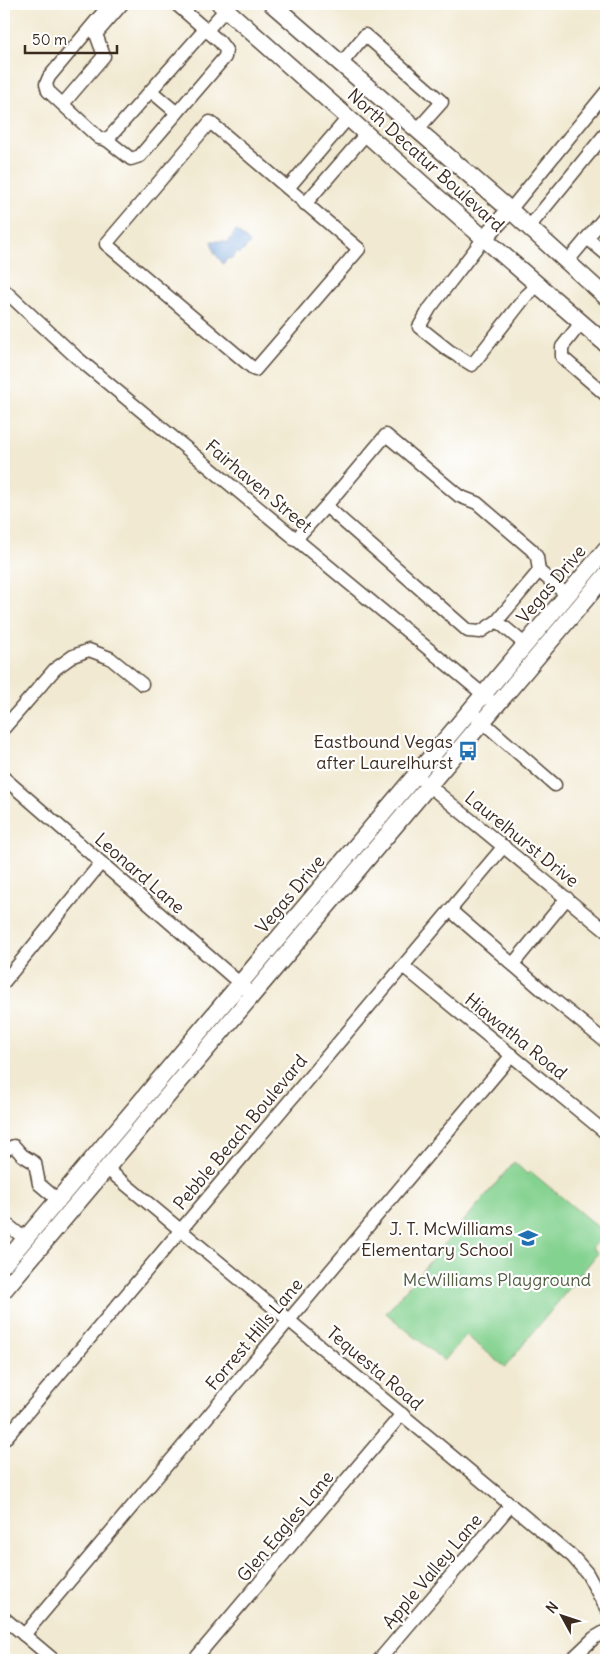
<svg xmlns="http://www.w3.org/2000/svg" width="610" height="1664" font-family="Delius,sans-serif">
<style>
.green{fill:#84d290;stroke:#607e57}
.water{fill:#70a0da;stroke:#56657c}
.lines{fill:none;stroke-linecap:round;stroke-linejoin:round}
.minor-casing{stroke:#564739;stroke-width:15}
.major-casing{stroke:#564739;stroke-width:19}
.minor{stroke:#fff;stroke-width:12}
.major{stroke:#fff;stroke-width:16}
.labels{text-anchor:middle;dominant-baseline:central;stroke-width:4.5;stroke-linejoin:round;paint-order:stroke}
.street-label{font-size:18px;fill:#3b2a1e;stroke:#fff}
.poi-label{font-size:18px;fill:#3b2a1e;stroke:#fff;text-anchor:end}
.park-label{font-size:18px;fill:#515c40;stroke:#fff}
</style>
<rect width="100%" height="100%" fill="#fff"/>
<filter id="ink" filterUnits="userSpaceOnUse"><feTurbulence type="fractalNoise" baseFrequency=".02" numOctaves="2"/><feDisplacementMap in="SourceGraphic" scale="10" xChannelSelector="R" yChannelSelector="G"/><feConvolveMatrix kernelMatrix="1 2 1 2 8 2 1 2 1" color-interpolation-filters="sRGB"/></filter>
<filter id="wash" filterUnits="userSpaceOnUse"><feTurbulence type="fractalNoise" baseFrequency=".0096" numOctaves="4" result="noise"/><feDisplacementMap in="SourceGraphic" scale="20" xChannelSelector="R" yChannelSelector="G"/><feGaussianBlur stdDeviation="1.12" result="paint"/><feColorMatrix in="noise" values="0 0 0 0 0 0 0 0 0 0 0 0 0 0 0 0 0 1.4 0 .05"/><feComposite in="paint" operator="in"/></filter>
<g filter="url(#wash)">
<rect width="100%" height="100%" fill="#f1e9d1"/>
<!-- green -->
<polygon class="green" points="514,1162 527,1174 530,1171 605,1233 592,1248 598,1253 505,1367 466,1335 444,1361 386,1313"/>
<!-- water -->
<polygon class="water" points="236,230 250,243 240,254 237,252 231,260 228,258 223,264 214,252 211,241 224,241 228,243"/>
</g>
<g filter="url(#ink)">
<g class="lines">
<defs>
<g id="minor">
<polyline points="110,4 49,77 46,84 48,91 99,138 107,140 201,34 207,30 226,9"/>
<polyline points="341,64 365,35 442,102 417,130"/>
<polyline points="151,91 177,113"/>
<polyline points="63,104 104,56 96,34 122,4"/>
<polygon points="210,122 359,249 255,370 106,244"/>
<polyline points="107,140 131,159 140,156 225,57 226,50 220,42 176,4"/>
<polyline points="288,188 348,118"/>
<polyline points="305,204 366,134"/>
<polyline points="510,210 606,92"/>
<polyline points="606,216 587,238 606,254"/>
<polyline points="529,227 606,133"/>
<polyline points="484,238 430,308 419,327 448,350 472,365 526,296 538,285"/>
<polyline points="567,262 587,238"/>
<polyline points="4,290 75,356 496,705"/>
<polyline points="581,323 562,347 562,357 606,395"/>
<polyline points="295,540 326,506"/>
<polyline points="497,621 539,571"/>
<polyline points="526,645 497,621 480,632 468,631 326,506 386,435 459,496 477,503 532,550 537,557 539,571 567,595"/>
<polyline points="476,716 555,785"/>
<polyline points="4,728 55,669 73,656 89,650 110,658 142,684"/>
<polyline points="416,775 606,931"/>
<polyline points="4,778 252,994"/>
<polyline points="450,910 548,995 606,1042"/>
<polyline points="513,964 567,898"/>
<polyline points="403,966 606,1133"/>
<polyline points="4,982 101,863"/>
<polyline points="4,1150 14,1146 22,1155 35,1163 39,1184 58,1200"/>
<polyline points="106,1168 573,1557 587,1573 606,1608"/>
<polyline points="4,1222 25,1239"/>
<polyline points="4,1440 504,846"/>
<polyline points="4,1618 54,1660"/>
<polyline points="24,1635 512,1055"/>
<polyline points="194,1660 402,1414"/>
<polyline points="379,1660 511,1505"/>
<polyline points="571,1660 594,1638 606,1631"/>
</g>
<g id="major">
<polyline points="220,4 479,234 606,344"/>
<polyline points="272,4 510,210 606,297"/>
<polyline points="484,238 510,210"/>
<polyline points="4,1264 606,549"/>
<polyline points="4,1290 606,575"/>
</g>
</defs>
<!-- minor casing -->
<use href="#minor" class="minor-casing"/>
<!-- major casing -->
<use href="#major" class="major-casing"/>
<!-- minor -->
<use href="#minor" class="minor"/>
<!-- major -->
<use href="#major" class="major"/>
</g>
</g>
<!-- icons -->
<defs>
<symbol id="bus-bare" viewBox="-9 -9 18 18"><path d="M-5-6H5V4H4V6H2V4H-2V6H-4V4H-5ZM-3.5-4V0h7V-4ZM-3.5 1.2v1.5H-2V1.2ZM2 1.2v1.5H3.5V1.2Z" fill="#1f6fb2" stroke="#fff" stroke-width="2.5" paint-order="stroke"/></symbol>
<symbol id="school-bare" viewBox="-9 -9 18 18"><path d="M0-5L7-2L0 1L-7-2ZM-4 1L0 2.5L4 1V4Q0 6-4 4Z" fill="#1f6fb2" stroke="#fff" stroke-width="2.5" paint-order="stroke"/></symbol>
</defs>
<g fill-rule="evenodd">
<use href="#bus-bare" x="454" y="737" width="28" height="28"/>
<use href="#school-bare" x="514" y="1224" width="28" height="28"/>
</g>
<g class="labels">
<!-- street labels -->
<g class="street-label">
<text transform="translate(426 160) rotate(42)">North Decatur Boulevard</text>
<text transform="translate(259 486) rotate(40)">Fairhaven Street</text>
<text transform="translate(551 584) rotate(-50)">Vegas Drive</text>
<text transform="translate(522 839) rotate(39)">Laurelhurst Drive</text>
<text transform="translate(140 873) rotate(41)">Leonard Lane</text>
<text transform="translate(290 894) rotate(-50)">Vegas Drive</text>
<text transform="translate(516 1036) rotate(39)">Hiawatha Road</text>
<text transform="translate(240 1132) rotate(-50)">Pebble Beach Boulevard</text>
<text transform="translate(254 1334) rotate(-50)">Forrest Hills Lane</text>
<text transform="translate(375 1368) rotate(40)">Tequesta Road</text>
<text transform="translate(285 1526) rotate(-50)">Glen Eagles Lane</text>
<text transform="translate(432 1571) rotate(-50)">Apple Valley Lane</text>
</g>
<!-- poi labels -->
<g class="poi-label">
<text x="453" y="741">Eastbound Vegas<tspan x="453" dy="21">after Laurelhurst</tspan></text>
<text x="513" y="1228">J. T. McWilliams<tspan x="513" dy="21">Elementary School</tspan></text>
</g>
<!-- park labels -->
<g class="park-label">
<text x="497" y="1279">McWilliams Playground</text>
</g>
</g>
<!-- margin -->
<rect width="610" height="1664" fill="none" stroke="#fff" stroke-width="20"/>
<!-- north arrow -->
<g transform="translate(562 1616) rotate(310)" stroke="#ffffff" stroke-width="4" paint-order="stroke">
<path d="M0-4L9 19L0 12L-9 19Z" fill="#3b2a1e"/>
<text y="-8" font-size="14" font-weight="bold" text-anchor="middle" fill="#3b2a1e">N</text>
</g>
<!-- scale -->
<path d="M25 45v8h92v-8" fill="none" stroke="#3b2a1e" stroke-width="2.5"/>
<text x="32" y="45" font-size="15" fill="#3b2a1e" stroke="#ffffff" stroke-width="4" paint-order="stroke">50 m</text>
</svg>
